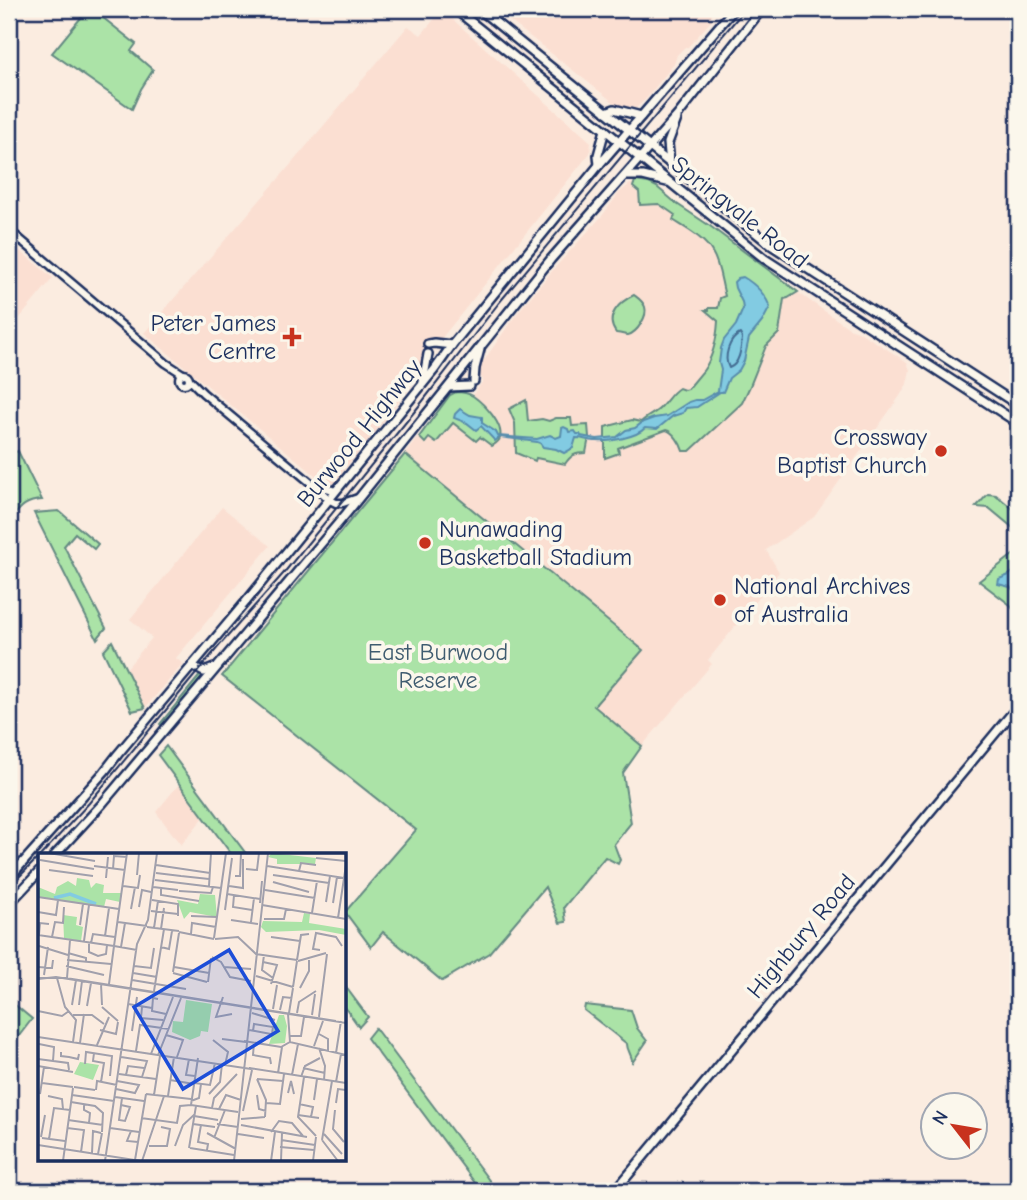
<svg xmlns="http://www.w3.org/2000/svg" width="1027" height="1200" font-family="'Comic Neue',sans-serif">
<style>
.built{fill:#fbdfd2}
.green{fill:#abe3a7;stroke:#638982;stroke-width:2}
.water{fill:#82cbe2;stroke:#598dad;stroke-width:2}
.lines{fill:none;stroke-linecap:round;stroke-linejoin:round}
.shore{stroke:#446d93;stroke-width:2}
.secondary-casing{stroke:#1b2f5e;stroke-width:11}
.primary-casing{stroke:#1b2f5e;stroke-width:12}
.trunk-casing{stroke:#1b2f5e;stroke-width:12}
.secondary{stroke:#fbf7ec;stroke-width:6}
.primary{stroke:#fbf7ec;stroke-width:7}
.trunk{stroke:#fbf7ec;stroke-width:7}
.tram{stroke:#1b2f5e;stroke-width:2}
.poi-dot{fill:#c8321e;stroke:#fbf7ec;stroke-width:2.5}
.labels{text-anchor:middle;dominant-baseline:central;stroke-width:7;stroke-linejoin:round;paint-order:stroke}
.street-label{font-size:24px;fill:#1b2f5e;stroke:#fbf7ec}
.poi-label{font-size:24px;fill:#1b2f5e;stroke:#fbf7ec;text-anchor:end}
.park-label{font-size:24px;fill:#3f5c70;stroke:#fbf7ec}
.inset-river{fill:none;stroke:#82cbe2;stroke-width:3.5}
.inset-road{fill:none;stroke:#a1a0ac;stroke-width:2}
.view{fill:#1d4ed8;fill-opacity:0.15;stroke:#1d4ed8;stroke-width:3.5}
.inset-edge{fill:none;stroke:#1b2f5e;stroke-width:3.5}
</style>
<rect width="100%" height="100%" fill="#fbece0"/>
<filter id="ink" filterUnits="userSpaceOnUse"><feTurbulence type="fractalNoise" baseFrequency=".0143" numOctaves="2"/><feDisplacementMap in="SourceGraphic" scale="14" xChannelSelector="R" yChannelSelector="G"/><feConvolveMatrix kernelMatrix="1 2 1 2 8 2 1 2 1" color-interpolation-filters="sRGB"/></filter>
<g filter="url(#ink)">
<!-- built -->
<g class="built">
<polygon points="495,9 712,9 711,21 688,47 685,47 677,55 674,64 646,99 636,108 617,105"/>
<polygon points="442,10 591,142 590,153 425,359 422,360 417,374 394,408 360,451 345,468 338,479 334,484 327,485 144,333 281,176 408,26 421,35"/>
<polygon points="638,181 649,183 657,187 677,204 710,226 756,262 788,284 790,287 849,328 858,331 907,362 910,370 907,384 900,396 814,517 766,550 779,572 708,660 712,664 642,746 593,706 643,650 405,454 451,394 462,392 473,395 483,381 479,373 480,366 515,316 552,271 602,216 619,193 630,184"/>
<polygon points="9,242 53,278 9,331"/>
<polygon points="222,507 270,546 176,658 183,664 145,708 126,669 152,638 130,619"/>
<polygon points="179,784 204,817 181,845 156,812"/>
</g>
<!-- green -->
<g class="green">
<polygon points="88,9 92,9 136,44 131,51 153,70 141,89 132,109 52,53"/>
<path d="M635,181L649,183L657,187L677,204L710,226L798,292L788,298L784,299L779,333L766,346L750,386L742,403L690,451H683C681,444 674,432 666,430L618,448L619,453L605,458V427L632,420L641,422C647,416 656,413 661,407C668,400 671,393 679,388L684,390L688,389C693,383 698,377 703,371C713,357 717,338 718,321L705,310H709V308H718L720,298L725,296C721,282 720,265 712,252C704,238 687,229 673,220L675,215L659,204L640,205L639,192L633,187Z"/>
<path d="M634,295C638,298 643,301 645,307C648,316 637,333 628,335C626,335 618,333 616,333C604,317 619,302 634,295Z"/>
<path d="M456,392C462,392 468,393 473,396C483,403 504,424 500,438C499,442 495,444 492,446L480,437L476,441L453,423L436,443L429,438L425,443L419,437L450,395Z"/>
<path d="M526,400L528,421L542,419L549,421L556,418H571L572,426L588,425L589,437L586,453C575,453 571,455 565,464L536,458L535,461L516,453L515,423L509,409Z"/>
<path d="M18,451L42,500C25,501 21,507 11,519L9,518V454Z"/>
<polygon points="405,454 643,650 594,706 642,746 623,773 631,823 614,844 620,860 618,864 605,857 564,907 566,922 560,923 545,887 489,953 442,981 383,932 371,947 345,912 416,830 222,676"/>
<polygon points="988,494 996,495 1018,513 1018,532 989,508 976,507"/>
<polygon points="59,511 98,544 94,549 75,533 64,546 106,628 97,639 34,513"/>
<polygon points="1018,551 1018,615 1009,604 979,581"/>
<polygon points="112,641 145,708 132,711 103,651"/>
<polygon points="201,674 204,674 201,679 162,726 160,724"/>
<polygon points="166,746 247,855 232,855 158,755"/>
<polygon points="345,986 368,1017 359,1027 345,1007"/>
<polygon points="9,1000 32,1019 15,1041 9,1036"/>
<path d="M585,1005L631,1010L637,1028L647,1041L632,1063C633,1055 627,1052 627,1044L584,1010Z"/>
<polygon points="375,1028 497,1191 481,1191 367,1038"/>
</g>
<!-- water -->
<g class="water">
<path d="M743,277C755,284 765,294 770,307L762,322L749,338L744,361L739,370L729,378L723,392H720L697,407L686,408L683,413L673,416L657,429L645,428C637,437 610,442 597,441C590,441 582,438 576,438L573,448L564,453L556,449L543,447L540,443L537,442L500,437L495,441L481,426L476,430L467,423L454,418L455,414L460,409L470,415L482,417V423L496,432L498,436L537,439L550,435L556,438L561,436L562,428L564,427L568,429L569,432L575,431L577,434H580L581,436L597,439L617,437L626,430L635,428L643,422L654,418L667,416L689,402L695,400H702L718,391L721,370L719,363L721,348L724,340L736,325L743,309L742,302L735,288L734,282L738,278Z"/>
<polygon points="1018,568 1018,594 1010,587 998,584 999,579 1009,575"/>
</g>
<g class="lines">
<!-- shore -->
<path class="shore" d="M740,334L742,338C741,348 740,364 729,368C723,357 729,339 740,334Z"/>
<defs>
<g id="secondary">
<polyline points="9,230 166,363 183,374"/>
<circle cx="184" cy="379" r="5"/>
<polyline points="189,379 203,393 311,483 330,500 336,503 343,503 358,498"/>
<polyline points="316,485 336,491"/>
</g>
<polyline id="primary" points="615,1191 1018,706"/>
<g id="trunk">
<polyline points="455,9 765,259 1018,423"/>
<polyline points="479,9 771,245 1018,405"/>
<polyline points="606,112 614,109 641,116"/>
<polyline points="670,164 668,143 677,119"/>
<polyline points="599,165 598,155 605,130"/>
<polyline points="625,176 643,176 667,182"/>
<polyline points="428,344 434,343 452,345"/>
<polyline points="474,381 475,368 480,349"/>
<polyline points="423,382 428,354"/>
<polyline points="449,387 470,386"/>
<polyline points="192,666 204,672 214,668"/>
<polyline points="55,855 102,804 346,514 551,259 678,115 762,9"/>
<polyline points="9,878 104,772 118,754 249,598 435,369 452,345 599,165 734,9"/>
<polyline points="9,904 40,871"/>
</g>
</defs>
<!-- secondary casing -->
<use href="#secondary" class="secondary-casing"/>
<!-- primary casing -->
<use href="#primary" class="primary-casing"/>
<!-- trunk casing -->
<use href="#trunk" class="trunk-casing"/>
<!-- secondary -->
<use href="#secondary" class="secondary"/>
<!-- primary -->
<use href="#primary" class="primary"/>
<!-- trunk -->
<use href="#trunk" class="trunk"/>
<!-- tram -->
<g class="tram">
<polyline points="41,855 89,803 219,646 283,574 419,406 498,304 745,9"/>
<polyline points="9,887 40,856"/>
</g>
</g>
</g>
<!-- markers -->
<g class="poi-dot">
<path d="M288.5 326.5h7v7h7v7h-7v7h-7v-7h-7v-7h7z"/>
<circle cx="941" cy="451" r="7"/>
<circle cx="425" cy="543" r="7"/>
<circle cx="720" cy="600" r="7"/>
</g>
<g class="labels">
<!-- street labels -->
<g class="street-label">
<text transform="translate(740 212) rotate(38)">Springvale Road</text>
<text transform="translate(359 433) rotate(-51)">Burwood Highway</text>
<text transform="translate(801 936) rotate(-50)">Highbury Road</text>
</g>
<!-- poi labels -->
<g class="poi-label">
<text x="276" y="323">Peter James<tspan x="276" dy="28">Centre</tspan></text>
<text x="927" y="437">Crossway<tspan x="927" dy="28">Baptist Church</tspan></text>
<text x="439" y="529" text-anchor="start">Nunawading<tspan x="439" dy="28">Basketball Stadium</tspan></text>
<text x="734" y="586" text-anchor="start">National Archives<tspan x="734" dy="28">of Australia</tspan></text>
</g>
<!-- park labels -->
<g class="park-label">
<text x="438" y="652">East Burwood<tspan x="438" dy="28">Reserve</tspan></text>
</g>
</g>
<!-- overview -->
<g transform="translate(38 853)">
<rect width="308" height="308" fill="#fbece0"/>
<path d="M234,0L278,5L277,11H239V6L230,4ZM39,25L51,27L53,35L58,30L66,32L65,40H84L82,49L68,46L66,54L0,44V34L17,41L19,34L30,28L38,33ZM162,41L177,42L179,64L152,59L146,66L139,47L160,51ZM266,60L272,61L271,70L308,76V82L281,77L228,79L223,74L225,68L264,69ZM25,62L39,64L38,72L45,74L43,88L26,85ZM148,147L174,151L170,179L163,178L162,183L152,187L134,179L135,168L145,169ZM241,162H246L249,173L247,190L231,191ZM42,209L61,212L55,227L36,221Z" fill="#abe3a7"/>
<path class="inset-river" d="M16,45L32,41L58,51"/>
<path class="inset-road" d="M11,0L57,8M278,5L308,8M2,7L56,16M118,12L172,20M56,13L87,17M229,13L306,25M75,16L76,3L89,4M208,16L219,17L221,0M11,17L55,23M261,18L263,10L278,12M118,20L143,23M99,22L101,0M235,22L291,30M143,23L171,26M197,23H202L203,0M68,25L70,4M117,27L142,30M235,29L271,39M142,30L183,35M85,33L100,35L102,22M171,33L173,0M191,33L205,35V6M115,34L140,37M123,35V42L161,48M227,37L277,45M141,38L173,40L175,34M189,41L222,46M196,42L195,54L214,57M0,44L81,56M114,47L140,51V63M288,49L292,23M222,50L224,28M295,50L299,24M224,52L308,66M101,54L104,37L113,39M93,56L97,34M187,57L194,5M113,58L140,61M0,59L18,62L20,47M274,60L279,28M153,63L179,64M300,65L308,12M226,66H246L248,56M193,67L220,71M80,69L109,73M213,69L216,45M42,72L45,51M109,74L141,78M116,75L120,48M123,76L126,55M141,79L176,86M153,81L154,70L178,74M0,82L76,93M1,82L2,70L11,71M67,83L71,55M14,84L17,69L25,70L26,54M233,84L262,88M176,85L188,0M177,86L200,84L218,101L259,107M46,88L51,52M51,90V99L60,103L68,101L69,92M53,90L55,81L77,84M1,93L30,102M76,93L89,0M76,93L99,97M83,94L87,70M123,94L131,96L134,78M282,97L275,96L278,80L298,84L304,93M30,100L48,105V109M226,102L224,117L235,125M174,104L183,109L192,124L213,128M29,107L73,111M259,107L263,82L271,81M260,108L288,100M225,109L239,112L233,131M28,113L66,122M96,113L113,115L116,95M0,114L14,115L15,107M136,114L171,120M186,114L213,116M135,119L141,80M95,120L119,124M135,120L169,129M6,122L10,94M218,123L255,134M0,125H28L298,168M19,125L27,154L38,167L35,189M29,125L32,87M0,126L18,124L308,170M94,127L118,131M170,129L173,105M63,131L64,152M71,131L76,93M118,131L148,136M255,134L259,108M262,135L271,118V107M116,138L126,76M185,144L178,164L194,161M120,146L115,145L114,158L128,161M90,151L114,155M34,152L38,127M41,152L44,128M49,153L53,130M64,154L80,168M104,154L103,165L125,167M235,156L239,132M242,157L245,144L254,145M0,158L24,163L31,158M214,160L237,167M251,160L255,135M259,160L261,149L278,138M250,161L252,189M35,162H54L66,171M274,162L277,141M281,164L289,101M62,177L78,181L80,169M211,177L217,178L233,181H234L235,174L216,171L215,178M94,178L99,144M281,181L290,186V199M128,182L145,187L139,204M252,183H263L266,164M0,184L213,216M184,186L208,189M175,187L190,199L187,212M206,188L243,194L252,189L308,202M42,190L46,161M216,190L215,202L232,205L233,211M1,191L16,194L15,208M59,192L71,164M276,193L285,168M281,195L287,213L286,227M98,198L102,172L131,176M23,199V203L31,204L40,206L41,201M56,200L55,208L66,210L63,229M298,200L303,168M113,201L135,144M120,202L143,145M83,204L109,208L104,224M0,206L30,210L31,217M151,206L148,222L157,223M47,211L48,199L74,203L72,223M0,213L35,219M211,215L308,230M265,215L287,220M240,220L244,194M81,221L118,226M88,222L90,213L106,215M254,222L260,191M263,224L267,213L282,205M266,224L260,264L278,283M219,226L228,247L227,264M219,226L245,228M132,227L156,231M298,229L303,201M4,230L35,234M156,230L172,232L177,210M36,234L57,237M78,236L97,240L101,232L79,228M58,237L59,228L79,232M250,240L253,228L256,241M2,241L6,214M108,241L153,246M171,241L182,229L184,211M34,242L76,248M116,242L122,203M219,242L221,256L228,258M10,243L24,246L25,256M130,243L136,204M77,244L106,248M276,247L279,226M153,248L161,245L163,231M33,249L57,253L65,260L64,279M228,250L242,251L246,221M298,250L300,236L308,237M46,251V257L52,260L51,270M261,251L275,254L273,264M83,252L92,254L87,268L81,267L84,245M153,252L160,205M174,255L176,245L199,221M181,256L188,242L203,247M297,257L295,276L306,289M205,258L214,217M260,262L281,265M156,263L180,267M103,265L139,270L142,253L153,252L200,259M203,266L227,264M30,267L65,272M155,271L177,274M179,271L200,274M163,272L160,289L170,291L169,297M203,272L269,284M29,275L46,277L43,299M72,275L101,279M93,278L89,288L100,289M233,279L241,268L254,270L265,283M169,280L198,296M200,281L226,285M286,281L304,301M3,284L7,262M4,285L27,288M176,285L187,257M11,286L16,255L32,257M243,287L277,292M284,287L294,228M284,287L300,308M0,292L103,308M111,293H129L132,276L123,274M137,293L145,272L157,261M242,294L276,297M151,295L158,253M152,295L196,302M54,300L55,278L63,280M60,301L64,280M97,307L108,241M25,308L35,235M67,308L99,91L110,67L119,0M104,308L126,243M196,308L230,0M233,308L237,279M243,308L244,280M275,308L278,284"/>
<path class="view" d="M191,97L240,178L145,236L96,154Z"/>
<rect width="308" height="308" class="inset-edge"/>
</g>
<!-- margin -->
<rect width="1027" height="1200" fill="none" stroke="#fbf7ec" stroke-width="35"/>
<rect x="18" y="18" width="992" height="1165" fill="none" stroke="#1b2f5e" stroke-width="2.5" filter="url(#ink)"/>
<!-- north arrow -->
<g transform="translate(954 1126) rotate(301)"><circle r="33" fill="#fbf7ec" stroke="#a1a7b3" stroke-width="2"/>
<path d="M0-5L12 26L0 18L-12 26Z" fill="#c8321e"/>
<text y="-10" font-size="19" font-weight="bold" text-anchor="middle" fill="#1b2f5e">N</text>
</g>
</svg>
